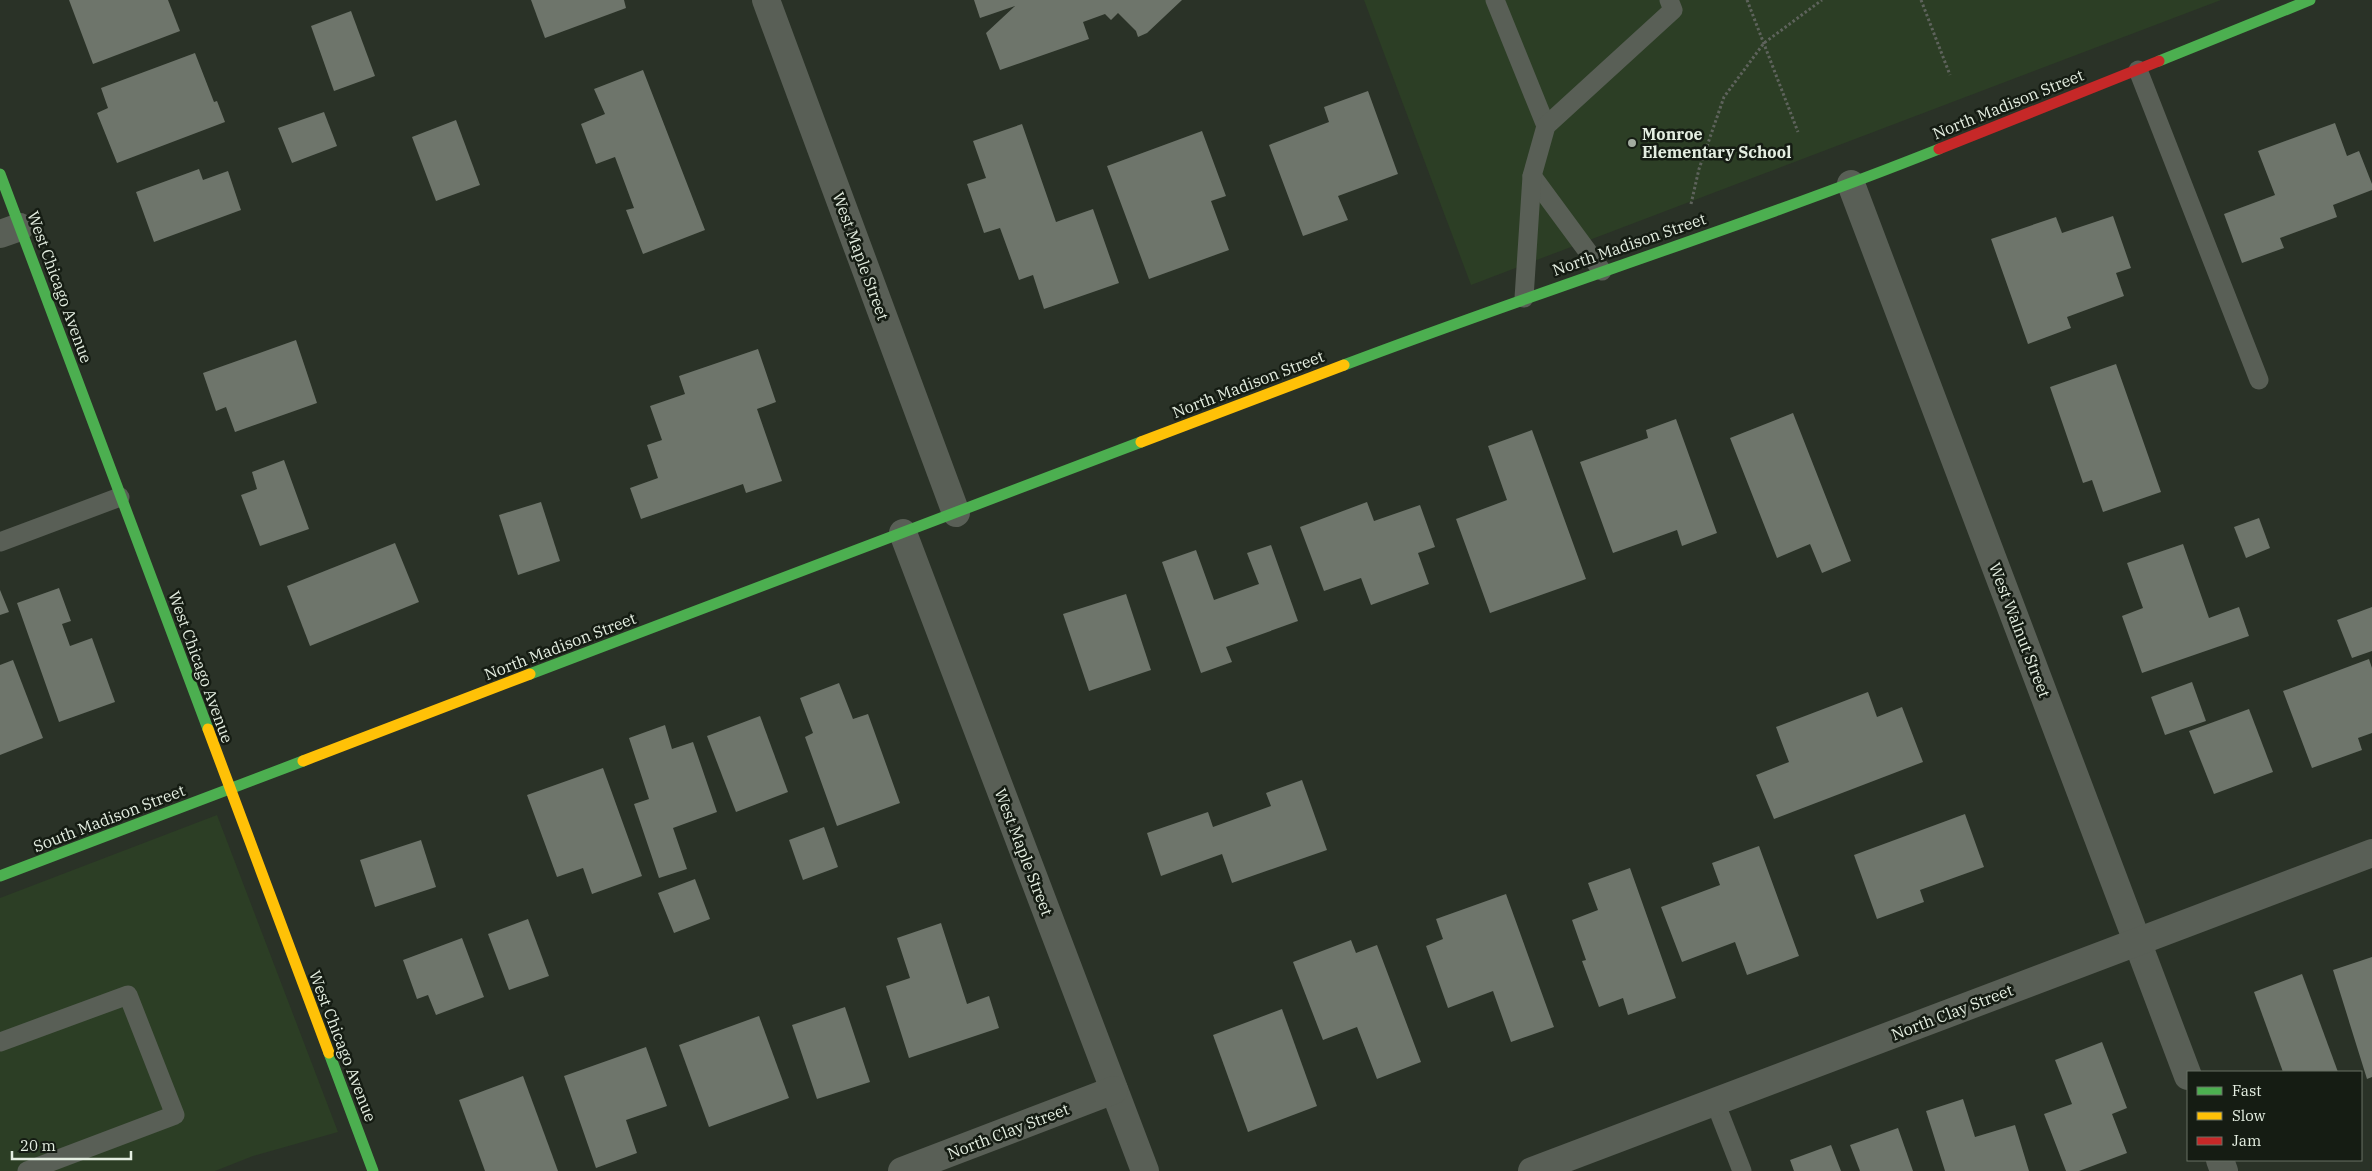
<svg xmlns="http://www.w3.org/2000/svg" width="2372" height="1171" font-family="'IBM Plex Serif',serif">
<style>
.built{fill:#2c3e25}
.building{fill:#6e756b}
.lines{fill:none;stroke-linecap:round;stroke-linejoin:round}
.path{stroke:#5e635c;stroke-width:3;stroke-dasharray:2.5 2.5;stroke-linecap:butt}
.lane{stroke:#595f56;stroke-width:19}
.street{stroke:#595f56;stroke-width:28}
.fast{stroke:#4caf50;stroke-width:11}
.slow{stroke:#ffc107;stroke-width:11}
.jam{stroke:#c62828;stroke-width:11}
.poi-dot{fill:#a3aca0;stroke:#151c13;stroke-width:2}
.labels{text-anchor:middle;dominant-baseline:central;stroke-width:5;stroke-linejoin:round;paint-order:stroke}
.street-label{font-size:16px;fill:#e4eee1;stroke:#151c13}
.poi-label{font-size:16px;font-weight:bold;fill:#e4eee1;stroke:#151c13;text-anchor:start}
</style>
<rect width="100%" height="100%" fill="#2a3227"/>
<!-- built -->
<g class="built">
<polygon points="1364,0 2221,0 1471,285"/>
<polygon points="217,815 338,1132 253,1156 215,1171 0,1171 0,898"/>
</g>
<!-- building -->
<g class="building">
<polygon points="69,0 168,0 180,31 93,64"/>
<polygon points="531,0 624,0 626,8 545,38"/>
<polygon points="974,0 1182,0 1147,33 1138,37 1136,31 1118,13 1111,20 1105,14 1083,22 1089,39 1000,70 986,33 1015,6 980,18"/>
<polygon points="351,11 375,76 334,91 311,26"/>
<polygon points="195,53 214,102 217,101 225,122 117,163 97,113 108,108 101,88"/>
<polygon points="643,70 705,230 643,254 626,210 634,208 615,157 596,164 581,124 605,114 594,89"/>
<polygon points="1368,91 1398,174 1338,196 1348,220 1303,236 1269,145 1329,122 1324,107"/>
<polygon points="324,112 337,146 292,163 278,128"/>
<polygon points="456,120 480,185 436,201 412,137"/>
<polygon points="2335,123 2347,156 2359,151 2372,184 2372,190 2333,205 2337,217 2280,238 2284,248 2242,263 2224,214 2275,195 2258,151"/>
<polygon points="1022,124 1056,222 1093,209 1119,283 1044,309 1033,275 1019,280 1000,228 984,233 967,184 986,178 973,141"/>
<polygon points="1202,131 1226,196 1211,201 1229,250 1149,279 1107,166"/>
<polygon points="199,169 203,180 228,171 241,210 154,242 136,192"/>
<polygon points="2113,216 2131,268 2116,273 2124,296 2067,317 2071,328 2028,344 1991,239 2056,217 2062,233"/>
<polygon points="296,340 317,403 235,432 226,407 216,411 203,373"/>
<polygon points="758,349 776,402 757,409 782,481 746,493 743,484 641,519 630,488 658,478 647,445 662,440 650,406 685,394 679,376"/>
<polygon points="2116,364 2161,492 2103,512 2092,480 2083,483 2050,387"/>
<polygon points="1793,413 1851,561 1822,573 1810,544 1777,558 1730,438"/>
<polygon points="1676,419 1717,533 1682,546 1677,530 1613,553 1580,462 1648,438 1646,430"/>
<polygon points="1532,430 1586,579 1490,613 1456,519 1507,500 1488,446"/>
<polygon points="284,460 309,529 260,546 241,495 257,489 252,472"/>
<polygon points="541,502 560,561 518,575 499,515"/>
<polygon points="1367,502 1374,521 1420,505 1435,547 1418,553 1429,584 1371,605 1361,578 1324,591 1300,527"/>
<polygon points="2259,518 2270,548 2246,558 2234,527"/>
<polygon points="395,543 419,602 310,646 287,586"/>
<polygon points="2183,544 2209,618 2239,607 2249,636 2142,673 2122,616 2143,608 2127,563"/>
<polygon points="1271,545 1298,621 1226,647 1232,662 1201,673 1162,562 1196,550 1214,600 1259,584 1247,553"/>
<polygon points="59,588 71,621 62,624 70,646 92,638 115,702 59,722 17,603"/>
<polygon points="0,590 9,612 0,615"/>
<polygon points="1126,594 1151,670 1089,691 1063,614"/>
<polygon points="2372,607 2372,651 2352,658 2337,620"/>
<polygon points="2369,659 2372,668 2372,733 2358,738 2362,750 2312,768 2283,691"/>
<polygon points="13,660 43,738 0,755 0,665"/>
<polygon points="2192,682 2206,721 2165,735 2151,697"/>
<polygon points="839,683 853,719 868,714 900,803 837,826 805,737 813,733 800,698"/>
<polygon points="1868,692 1877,717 1902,707 1923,762 1774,819 1756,775 1789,762 1776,727"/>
<polygon points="2249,709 2273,772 2214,794 2189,731"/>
<polygon points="760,716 788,792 736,812 707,736"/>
<polygon points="665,725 672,749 693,742 717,812 673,828 687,869 659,878 634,804 649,799 629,738"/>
<polygon points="603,768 642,876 592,894 583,868 557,877 527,795"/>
<polygon points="1302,780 1327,850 1232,883 1222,854 1161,876 1147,833 1208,812 1213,827 1271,806 1266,793"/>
<polygon points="1965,814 1984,867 1920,890 1924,902 1877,919 1854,855"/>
<polygon points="824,827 838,867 803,880 789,840"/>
<polygon points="421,840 436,887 375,907 360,860"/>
<polygon points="1759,846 1799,956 1747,975 1735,942 1682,962 1661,907 1720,885 1712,863"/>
<polygon points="1630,868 1676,998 1628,1015 1623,998 1599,1007 1582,961 1586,960 1572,920 1598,910 1588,883"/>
<polygon points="695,879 710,919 674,933 658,893"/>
<polygon points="1506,894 1554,1027 1511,1042 1493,991 1448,1008 1426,946 1443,939 1436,919"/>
<polygon points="528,919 549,976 509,990 488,934"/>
<polygon points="941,923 967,1004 989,996 999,1028 909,1058 886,986 910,978 897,938"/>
<polygon points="462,938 484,997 436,1015 428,995 417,999 403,960"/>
<polygon points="1351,940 1356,953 1377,945 1421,1062 1377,1079 1357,1027 1323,1040 1293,962"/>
<polygon points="2372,957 2372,1077 2367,1079 2333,970"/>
<polygon points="2302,974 2338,1072 2283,1072 2254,992"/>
<polygon points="845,1007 870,1082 817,1099 792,1025"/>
<polygon points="1282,1009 1317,1106 1248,1132 1213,1035"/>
<polygon points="759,1016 789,1098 709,1127 679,1045"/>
<polygon points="2102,1042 2127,1108 2112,1114 2127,1153 2079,1171 2066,1171 2044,1114 2072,1104 2055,1060"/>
<polygon points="646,1047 667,1106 626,1120 637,1153 596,1168 564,1076"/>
<polygon points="523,1076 558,1171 485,1171 459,1100"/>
<polygon points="1963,1099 1975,1137 2015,1125 2029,1171 1945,1171 1926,1111"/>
<polygon points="1898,1128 1913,1171 1860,1171 1850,1145"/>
<polygon points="1831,1145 1841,1171 1794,1171 1790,1160"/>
</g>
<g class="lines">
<!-- path -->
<g class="path">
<polyline points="1747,0 1798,132"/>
<polyline points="1921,0 1950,75"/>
<polyline points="1691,204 1699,169 1724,97 1764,43 1822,0"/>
</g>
<!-- lane -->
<g class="lane">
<polyline points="1495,0 1546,126"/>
<polyline points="2138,70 2259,380"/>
<polyline points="1532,176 1602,271"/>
<polyline points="1524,298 1532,176 1546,126 1673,10 1669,0"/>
<polyline points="0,542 120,497"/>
<polyline points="0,1042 128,995 175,1115 27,1171"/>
<polyline points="1715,1102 1742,1171"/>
</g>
<!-- street -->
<g class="street">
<polyline points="766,0 956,513"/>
<polyline points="1851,184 2188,1076"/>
<polyline points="0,234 20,227"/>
<polyline points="903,533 1145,1171"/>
<polyline points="2220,1160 2224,1171"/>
<polyline points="902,1171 1114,1090"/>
<polyline points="1532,1171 2372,853"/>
</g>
<!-- fast -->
<g class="fast">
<polyline points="2159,61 2310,0"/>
<polyline points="0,174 208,729"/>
<path d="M1344,365C1541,290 1743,227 1939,149"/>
<polyline points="530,674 1141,442"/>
<polyline points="0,876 303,761"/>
<polyline points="329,1053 373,1171"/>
</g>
<!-- slow -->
<g class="slow">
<polyline points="1141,442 1344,365"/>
<polyline points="208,729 329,1053"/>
<polyline points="303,761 530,674"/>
</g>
<!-- jam -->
<polyline class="jam" points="1939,149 2159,61"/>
</g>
<!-- markers -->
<circle class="poi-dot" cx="1632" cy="143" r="5"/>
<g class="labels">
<!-- street labels -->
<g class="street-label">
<text transform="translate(2008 104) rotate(-22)">North Madison Street</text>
<text transform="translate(1629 244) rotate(-19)">North Madison Street</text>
<text transform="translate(861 256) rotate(70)">West Maple Street</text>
<text transform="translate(60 287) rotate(70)">West Chicago Avenue</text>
<text transform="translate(1248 384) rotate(-21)">North Madison Street</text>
<text transform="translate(2020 630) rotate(69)">West Walnut Street</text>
<text transform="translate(560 646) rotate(-21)">North Madison Street</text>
<text transform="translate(201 667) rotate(70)">West Chicago Avenue</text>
<text transform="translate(109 818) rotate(-21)">South Madison Street</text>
<text transform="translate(1024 852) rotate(69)">West Maple Street</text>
<text transform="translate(1952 1012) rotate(-21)">North Clay Street</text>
<text transform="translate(343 1046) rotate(69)">West Chicago Avenue</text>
<text transform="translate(1008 1131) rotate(-21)">North Clay Street</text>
</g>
<!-- poi labels -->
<g class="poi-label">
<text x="1642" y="134">Monroe<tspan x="1642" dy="18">Elementary School</tspan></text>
</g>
</g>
<!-- legend -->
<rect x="2187" y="1071" width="175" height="90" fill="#151c13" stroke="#687065"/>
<rect x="2197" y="1087" width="25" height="8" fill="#4caf50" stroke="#687065"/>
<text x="2232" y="1096" font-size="15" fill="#e4eee1">Fast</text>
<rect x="2197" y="1112" width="25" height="8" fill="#ffc107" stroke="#687065"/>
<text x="2232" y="1121" font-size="15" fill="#e4eee1">Slow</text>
<rect x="2197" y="1137" width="25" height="8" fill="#c62828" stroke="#687065"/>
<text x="2232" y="1146" font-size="15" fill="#e4eee1">Jam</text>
<!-- scale -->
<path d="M12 1151v8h119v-8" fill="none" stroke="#e4eee1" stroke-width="2.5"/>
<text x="20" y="1151" font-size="15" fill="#e4eee1" stroke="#151c13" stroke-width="4" paint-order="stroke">20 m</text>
</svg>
